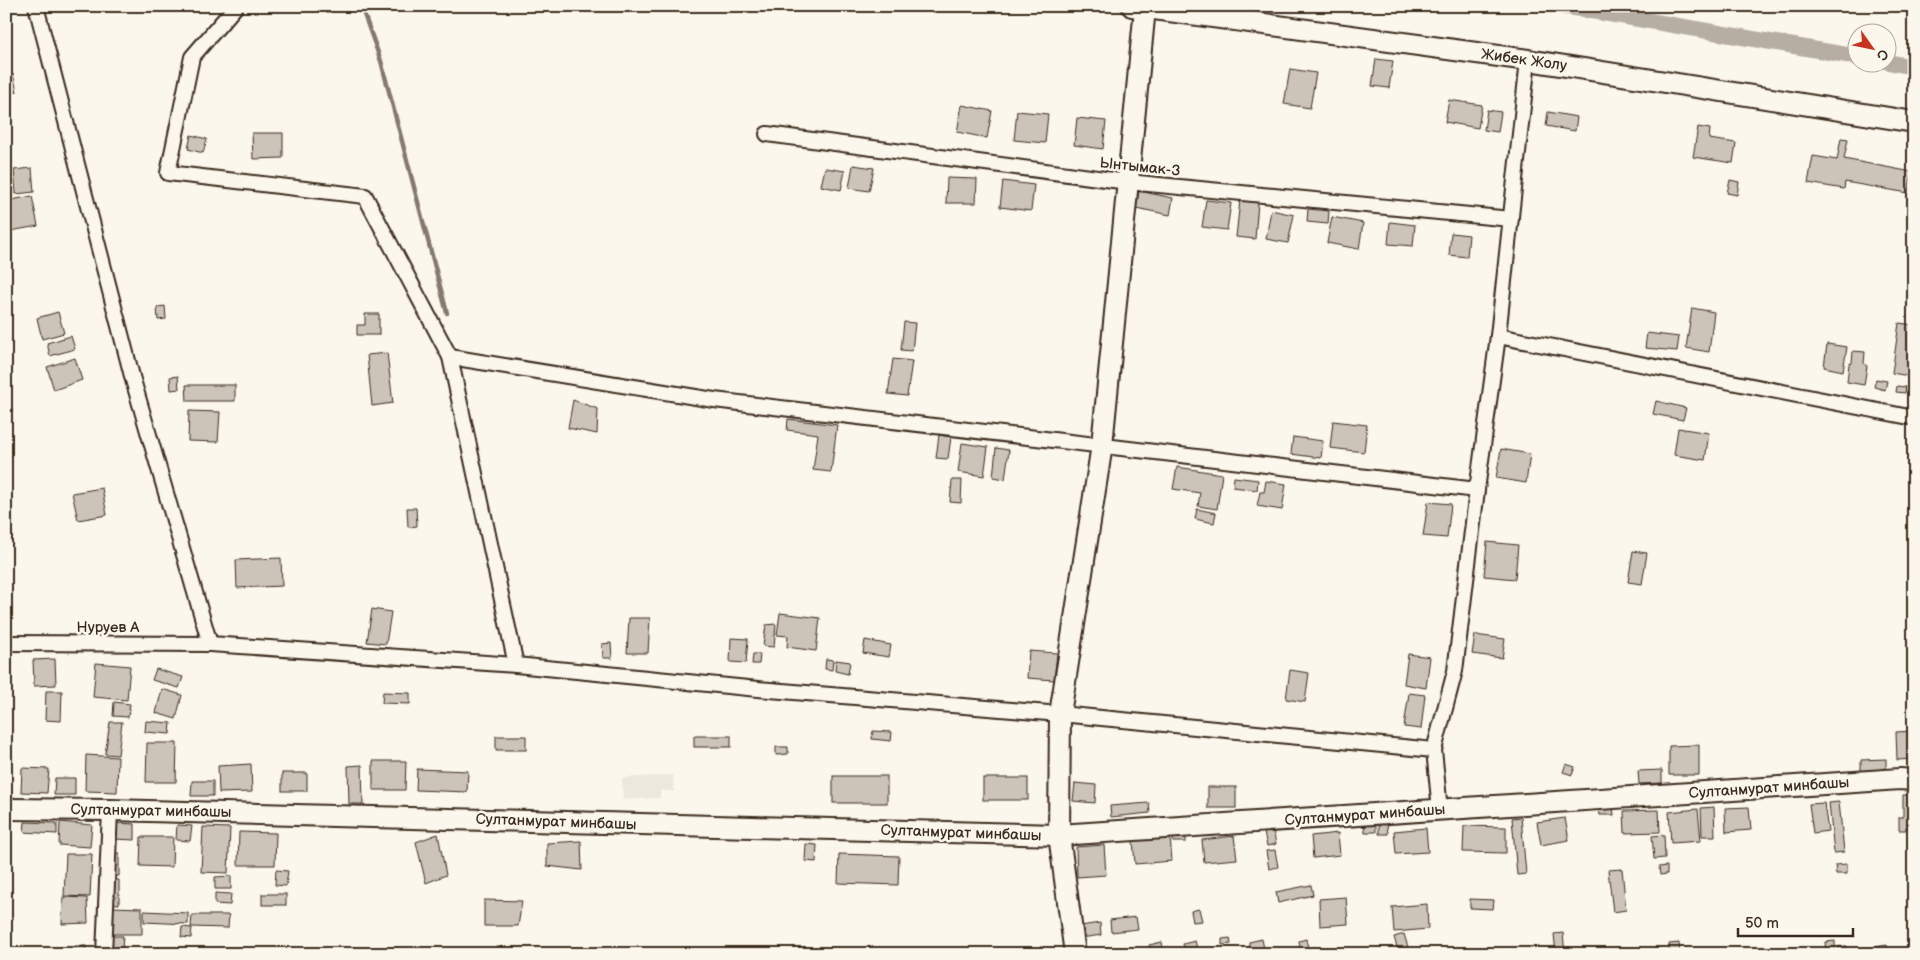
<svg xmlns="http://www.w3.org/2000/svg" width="1920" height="960" font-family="'Balsamiq Sans',sans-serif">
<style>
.built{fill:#ede8dd}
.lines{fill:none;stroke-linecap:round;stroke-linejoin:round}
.stream{stroke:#85796d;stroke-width:4.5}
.canal{stroke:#b6aea2;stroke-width:16}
.building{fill:#ccc4b9;stroke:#3b2a1e}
.street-casing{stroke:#3b2a1e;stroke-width:18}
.secondary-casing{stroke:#3b2a1e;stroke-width:24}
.street{stroke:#fbf7ec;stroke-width:14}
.secondary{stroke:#fbf7ec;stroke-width:20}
.labels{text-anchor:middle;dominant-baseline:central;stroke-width:5;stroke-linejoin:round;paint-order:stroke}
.street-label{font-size:15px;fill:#3b2a1e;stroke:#fbf7ec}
</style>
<rect width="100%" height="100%" fill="#fbf7ec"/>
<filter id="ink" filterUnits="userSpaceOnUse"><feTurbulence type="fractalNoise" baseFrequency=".02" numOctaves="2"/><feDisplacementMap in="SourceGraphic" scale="10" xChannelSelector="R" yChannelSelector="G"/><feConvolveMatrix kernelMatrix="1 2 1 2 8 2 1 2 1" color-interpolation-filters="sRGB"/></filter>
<g filter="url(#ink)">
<!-- built -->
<polygon class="built" points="673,775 674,791 660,791 660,798 623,800 622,778"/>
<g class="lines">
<!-- stream -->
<polyline class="stream" points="361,6 381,61 447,313"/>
<!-- canal -->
<g class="canal">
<polyline points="1563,6 1858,57"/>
<polyline points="1888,62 1914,67"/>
</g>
</g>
<!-- building -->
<g class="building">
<polygon points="1376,59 1393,61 1389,88 1372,86"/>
<polygon points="1290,69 1316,73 1310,108 1284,104"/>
<polygon points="13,74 17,92 6,94 6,76"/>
<polygon points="1449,100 1482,105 1478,128 1445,122"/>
<polygon points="962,105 992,111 987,138 957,132"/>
<polygon points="1487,110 1501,112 1498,132 1484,130"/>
<polygon points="1017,111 1048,114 1045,143 1014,140"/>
<polygon points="1548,112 1577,117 1575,131 1546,126"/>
<polygon points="1077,118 1106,121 1103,149 1074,145"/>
<polygon points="1698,127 1710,129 1709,139 1736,143 1733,163 1693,157"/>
<polygon points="252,133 283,133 283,158 253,159"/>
<polygon points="191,135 207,139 203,153 188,149"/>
<polygon points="1841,138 1848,139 1844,159 1912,172 1908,193 1845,182 1844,189 1808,183 1813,156 1837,160"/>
<polygon points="853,165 874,168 869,191 849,188"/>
<polygon points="32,168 34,192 16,194 14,170"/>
<polygon points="825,168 845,171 841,190 821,186"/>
<polygon points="947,178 977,179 976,203 946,203"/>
<polygon points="1730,180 1739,182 1737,195 1727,193"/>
<polygon points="1003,181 1034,185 1031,211 1000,207"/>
<polygon points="1139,191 1173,198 1170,215 1136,208"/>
<polygon points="32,196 38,226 10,231 6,201"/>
<polygon points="1206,200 1231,203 1227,230 1202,227"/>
<polygon points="1240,200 1258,202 1255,239 1236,237"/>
<polygon points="1308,209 1329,211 1328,224 1307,222"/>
<polygon points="1271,210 1294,215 1288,243 1266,239"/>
<polygon points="1332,217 1363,223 1359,249 1327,243"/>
<polygon points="1390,222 1415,225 1413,246 1388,244"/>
<polygon points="1451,233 1469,235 1467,257 1449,255"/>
<polygon points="165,306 166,319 158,320 157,307"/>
<polygon points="1692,308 1714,312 1709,352 1686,348"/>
<polygon points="58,312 64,333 42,339 37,318"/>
<polygon points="365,314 379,314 379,335 357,335 357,325 365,325"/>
<polygon points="904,322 915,323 912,351 901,350"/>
<polygon points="1899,323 1914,325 1914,377 1892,373"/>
<polygon points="1647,333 1679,337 1677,351 1645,348"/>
<polygon points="71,336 75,349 50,356 47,343"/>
<polygon points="1827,344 1847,347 1843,371 1824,367"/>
<polygon points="1853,351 1865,352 1864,364 1867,366 1864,385 1847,382 1849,364 1852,363"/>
<polygon points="387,353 393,403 372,406 367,355"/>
<polygon points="75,358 82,380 54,390 47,367"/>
<polygon points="893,359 912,361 907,396 888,394"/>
<polygon points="178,376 179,389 171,390 170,377"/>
<polygon points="1876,379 1887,381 1885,390 1874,387"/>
<polygon points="186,385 235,385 235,401 187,401"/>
<polygon points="1897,386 1906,387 1905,393 1896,392"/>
<polygon points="573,400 598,409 597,434 568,428"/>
<polygon points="1656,401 1686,408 1683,420 1653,414"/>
<polygon points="189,411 220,412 218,442 188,441"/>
<polygon points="788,419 837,425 831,472 813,470 818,434 787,430"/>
<polygon points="1333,421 1367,425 1364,452 1330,448"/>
<polygon points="1678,428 1709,433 1705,460 1674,455"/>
<polygon points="939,435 951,437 948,459 936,458"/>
<polygon points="1293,437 1323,441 1321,458 1291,454"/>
<polygon points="962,443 988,447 984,476 958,472"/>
<polygon points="996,448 1009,450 1005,479 993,477"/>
<polygon points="1501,449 1530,454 1526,483 1496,478"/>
<polygon points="1177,467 1222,474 1217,509 1198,506 1200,493 1173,489"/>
<polygon points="1234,477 1258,480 1257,490 1233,487"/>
<polygon points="952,480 962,480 961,503 950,502"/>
<polygon points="1266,481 1286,484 1282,510 1257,506 1260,492 1264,492"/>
<polygon points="102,488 107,515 78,520 72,493"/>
<polygon points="1428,502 1451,504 1447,538 1423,536"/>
<polygon points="407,508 416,508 417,526 408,527"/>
<polygon points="1197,509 1216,513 1214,523 1195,519"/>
<polygon points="1487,542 1518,545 1515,579 1484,576"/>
<polygon points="1633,551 1647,553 1642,584 1628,582"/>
<polygon points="281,558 282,586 237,588 236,560"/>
<polygon points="372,609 391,612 386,644 367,642"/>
<polygon points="780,613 820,618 816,651 787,647 788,636 777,635"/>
<polygon points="629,618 650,618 648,653 627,653"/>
<polygon points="776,624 774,647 763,646 766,625"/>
<polygon points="1475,635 1505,639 1502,658 1472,654"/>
<polygon points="731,638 748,639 746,663 730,662"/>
<polygon points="865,640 891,645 889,657 863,653"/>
<polygon points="611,643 612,658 603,658 602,644"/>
<polygon points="1029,651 1057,653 1054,680 1027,678"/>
<polygon points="753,654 760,654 759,664 752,664"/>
<polygon points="1408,654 1430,657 1426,688 1404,684"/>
<polygon points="55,659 56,685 34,686 33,660"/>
<polygon points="826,659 833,660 832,670 825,669"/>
<polygon points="836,660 850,662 848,674 835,671"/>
<polygon points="96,663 130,666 127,700 93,697"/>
<polygon points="156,669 183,677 179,688 152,680"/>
<polygon points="1290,670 1309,673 1305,702 1286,699"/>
<polygon points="162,689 182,695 176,719 156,713"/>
<polygon points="46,691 62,691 61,721 45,720"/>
<polygon points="383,692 410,693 410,704 382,703"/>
<polygon points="1409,693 1425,695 1421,729 1404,727"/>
<polygon points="114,702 130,704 128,717 113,716"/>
<polygon points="146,721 171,723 170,734 145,732"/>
<polygon points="110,722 122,722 118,755 105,754"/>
<polygon points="873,731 892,732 891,741 872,739"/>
<polygon points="1914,731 1914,759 1897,760 1896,732"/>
<rect x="496" y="736" width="30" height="14"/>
<rect x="694" y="736" width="37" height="11"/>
<polygon points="147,743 177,743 176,782 146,782"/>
<polygon points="1699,745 1699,775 1669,775 1669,746"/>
<polygon points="776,747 788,747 788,754 776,755"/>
<polygon points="86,755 118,757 117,792 85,791"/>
<polygon points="1886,759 1886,772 1861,773 1861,760"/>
<polygon points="373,761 406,761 405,790 373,790"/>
<polygon points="251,764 252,792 219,793 218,766"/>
<polygon points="1566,764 1575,767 1572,775 1563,772"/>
<polygon points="362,765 363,804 349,804 348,766"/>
<polygon points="22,768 49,769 47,793 21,792"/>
<polygon points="417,769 468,771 467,792 416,790"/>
<polygon points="1662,770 1662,783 1639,784 1638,771"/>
<rect x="282" y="773" width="25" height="18"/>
<rect x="833" y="776" width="54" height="27"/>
<polygon points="55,778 75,778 75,795 54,795"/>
<rect x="983" y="778" width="45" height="22"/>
<polygon points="192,781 213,781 213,796 191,796"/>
<polygon points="1075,783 1096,785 1095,803 1073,801"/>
<rect x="1208" y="787" width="28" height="21"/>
<polygon points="1903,795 1914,795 1914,827 1906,827 1906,830 1899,830 1899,817 1903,817"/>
<polygon points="1839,802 1844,852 1834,853 1829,803"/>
<polygon points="1149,803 1150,813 1111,817 1110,806"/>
<polygon points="1824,803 1828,831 1813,833 1809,804"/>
<polygon points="1613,807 1614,815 1600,815 1599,808"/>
<polygon points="1714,807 1715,836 1702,836 1701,808"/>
<polygon points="1749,807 1751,830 1726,832 1725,808"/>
<polygon points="1698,809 1701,841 1671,843 1669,812"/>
<polygon points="1659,810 1660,832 1625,833 1624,811"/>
<polygon points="1521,817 1526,874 1517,875 1512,818"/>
<polygon points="1565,818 1569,840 1541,845 1537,822"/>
<polygon points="25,822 57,823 57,834 24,832"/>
<polygon points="60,822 92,825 90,847 59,845"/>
<polygon points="1387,822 1388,834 1379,834 1379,823"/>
<polygon points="115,823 135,824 135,840 114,839"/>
<polygon points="1364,823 1376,823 1376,832 1365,832"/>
<polygon points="177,825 192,826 190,841 176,840"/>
<polygon points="1272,826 1276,844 1267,846 1263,828"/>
<polygon points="1464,826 1506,827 1506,853 1463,852"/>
<polygon points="203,827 230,828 228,873 201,872"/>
<polygon points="1426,828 1428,852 1396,854 1394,831"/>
<polygon points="239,832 276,833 275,865 238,865"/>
<polygon points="1338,833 1340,855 1313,858 1311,836"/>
<polygon points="438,834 446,875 426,883 416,842"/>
<rect x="1173" y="835" width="13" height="7"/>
<polygon points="1664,835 1665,858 1654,859 1652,836"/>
<polygon points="1234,836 1237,859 1204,862 1202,840"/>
<polygon points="141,837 173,837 172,867 140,866"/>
<polygon points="1170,837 1172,861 1135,864 1133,840"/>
<polygon points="581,841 582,870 547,866 547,843"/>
<polygon points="806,844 817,845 816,862 805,861"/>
<polygon points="1104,845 1106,875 1077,877 1076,847"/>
<polygon points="1275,850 1278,867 1269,869 1266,851"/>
<polygon points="111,853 119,853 119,876 110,876"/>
<polygon points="66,854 92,854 90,897 64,896"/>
<polygon points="839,854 899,856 898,885 838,883"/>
<polygon points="1847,864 1847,874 1836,874 1835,865"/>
<polygon points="1667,866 1667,874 1660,875 1659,867"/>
<polygon points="1622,869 1626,910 1613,912 1608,870"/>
<polygon points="276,870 288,871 286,886 275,885"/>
<polygon points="231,876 231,889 215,889 215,877"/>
<polygon points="111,880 119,880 119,904 110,903"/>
<polygon points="1311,885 1313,895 1278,903 1276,892"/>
<polygon points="215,893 231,894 230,905 215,904"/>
<rect x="262" y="894" width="24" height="11"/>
<polygon points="63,897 87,898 88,923 62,924"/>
<polygon points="1346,897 1348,924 1320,926 1319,899"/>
<polygon points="1470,899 1494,900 1493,909 1470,908"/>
<polygon points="484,900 522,901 518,926 484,926"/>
<polygon points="1427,904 1428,929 1394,932 1392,907"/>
<polygon points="112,907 142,908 142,934 111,934"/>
<polygon points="1199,909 1202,921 1193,922 1191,911"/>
<polygon points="144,911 188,913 188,924 144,922"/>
<polygon points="192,915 229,915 228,928 191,927"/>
<polygon points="1136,917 1138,929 1111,932 1110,920"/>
<polygon points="1100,923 1101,935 1075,939 1074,927"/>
<polygon points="182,927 192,928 191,938 181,937"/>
<polygon points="1563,933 1565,954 1556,954 1554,934"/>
<polygon points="1404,934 1410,954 1399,954 1394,937"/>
<polygon points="110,936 123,936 122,950 110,949"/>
<polygon points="1230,938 1231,944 1222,945 1222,939"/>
<polygon points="1262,939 1265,954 1251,954 1249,942"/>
<polygon points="1306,939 1309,952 1301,953 1299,941"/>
<polygon points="1195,941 1197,948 1185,951 1183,944"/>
<polygon points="1835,941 1835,952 1826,953 1825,942"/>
<polygon points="1162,942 1163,949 1151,952 1149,945"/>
<polygon points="1679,943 1680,954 1670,954 1669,944"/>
<polygon points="1887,945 1889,954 1858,954 1857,950"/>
<polygon points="75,946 86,946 85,954 74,954"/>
<polygon points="1846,946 1846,954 1839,954 1838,947"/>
<polygon points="1148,950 1148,954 1131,954"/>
</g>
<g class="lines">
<defs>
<g id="street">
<polyline points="36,6 133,380 210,644"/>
<polyline points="236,6 192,57 168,173 365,196 450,357 516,665"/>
<polyline points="767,134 1128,182 1511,219"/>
<polyline points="1498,336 1914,418"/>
<polyline points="450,357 714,400 1477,490"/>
<polyline points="6,643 210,644 516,665 758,689 1060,714 1434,750"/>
<polyline points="1440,810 1434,750 1455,671 1477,490 1498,336 1528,60"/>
<polyline points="104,954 110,810"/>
</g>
<g id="secondary">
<polyline points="1132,6 1528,60 1914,122"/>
<polyline points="6,809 110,810 1059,835 1900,779 1914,780"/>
<polyline points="1075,954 1059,835 1060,714 1102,445 1145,8"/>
</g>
</defs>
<!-- street casing -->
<use href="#street" class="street-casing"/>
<!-- secondary casing -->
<use href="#secondary" class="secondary-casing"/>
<!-- street -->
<use href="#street" class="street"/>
<!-- secondary -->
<use href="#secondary" class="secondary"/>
</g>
</g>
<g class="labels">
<!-- street labels -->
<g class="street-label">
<text transform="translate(1524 60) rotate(8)">Жибек Жолу</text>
<text transform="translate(1140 167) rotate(6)">Ынтымак-3</text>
<text x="108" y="627">Нуруев А</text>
<text transform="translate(1769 788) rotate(-4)">Султанмурат минбашы</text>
<text transform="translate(151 811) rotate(1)">Султанмурат минбашы</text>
<text transform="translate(1365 815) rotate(-4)">Султанмурат минбашы</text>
<text transform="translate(556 822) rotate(2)">Султанмурат минбашы</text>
<text transform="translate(961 833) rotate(2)">Султанмурат минбашы</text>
</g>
</g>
<!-- margin -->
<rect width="1920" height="960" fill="none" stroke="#fbf7ec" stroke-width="25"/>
<rect x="12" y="12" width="1895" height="935" fill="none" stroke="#3b2a1e" stroke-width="2" filter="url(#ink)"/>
<!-- north arrow -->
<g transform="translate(1872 48) rotate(123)"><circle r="24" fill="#fbf7ec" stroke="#aea59a"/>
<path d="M0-4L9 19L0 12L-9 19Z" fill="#c8321e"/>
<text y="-8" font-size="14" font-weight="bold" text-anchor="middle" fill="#3b2a1e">С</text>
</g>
<!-- scale -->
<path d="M1738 928v8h115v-8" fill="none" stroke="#3b2a1e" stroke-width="2.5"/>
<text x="1745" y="928" font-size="15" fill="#3b2a1e" stroke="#fbf7ec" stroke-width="4" paint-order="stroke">50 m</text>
</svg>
